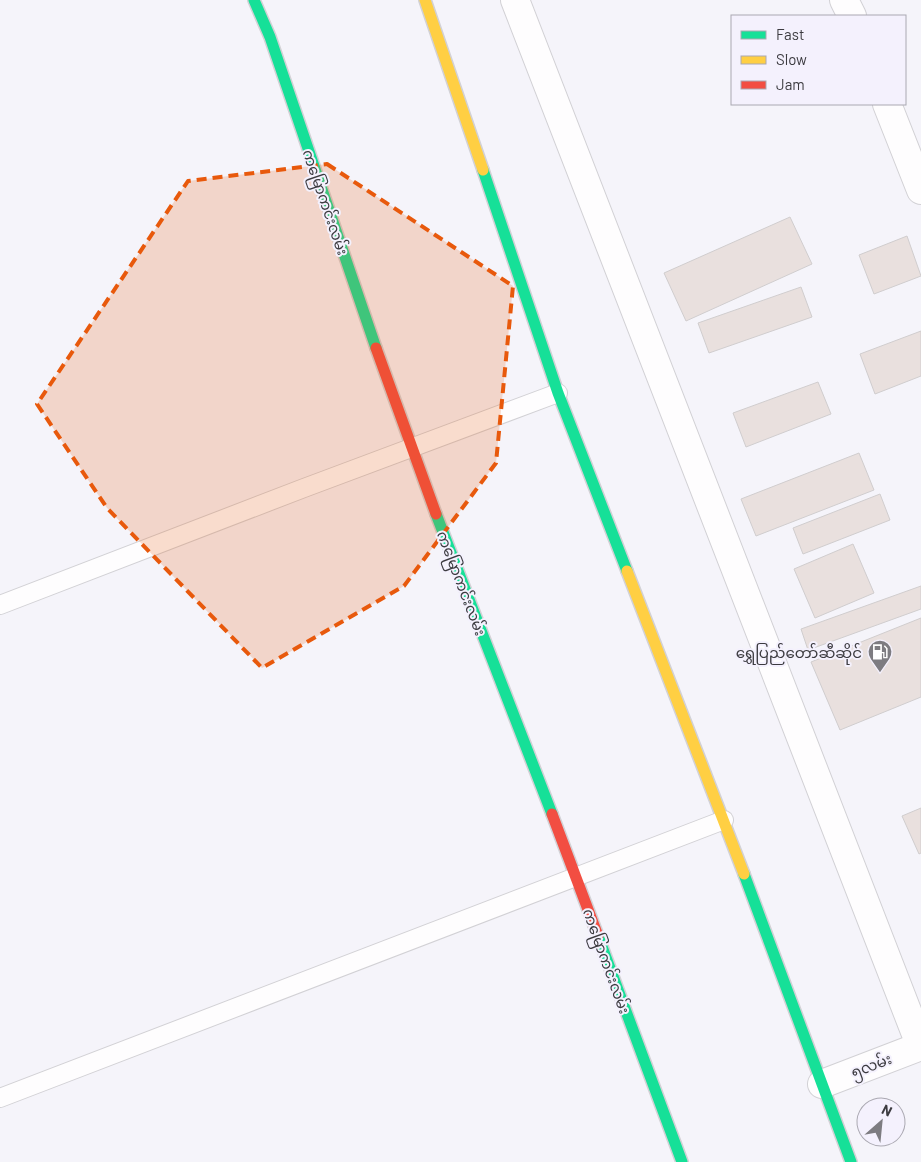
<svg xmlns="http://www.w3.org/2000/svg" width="921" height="1162" font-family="Barlow,'Noto Sans Myanmar',sans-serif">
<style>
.building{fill:#e9e0de;stroke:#d0cdce}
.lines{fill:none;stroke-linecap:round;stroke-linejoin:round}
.lane-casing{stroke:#d2d1d5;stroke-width:20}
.street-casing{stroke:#d2d1d5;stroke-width:30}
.fast-casing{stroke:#d2d1d5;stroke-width:14}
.slow-casing{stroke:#d2d1d5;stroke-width:14}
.jam-casing{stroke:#d2d1d5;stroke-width:14}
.lane{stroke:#fefdfe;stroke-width:18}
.street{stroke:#fefdfe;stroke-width:28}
.fast{stroke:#16e098;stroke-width:11}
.slow{stroke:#ffcf43;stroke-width:11}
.jam{stroke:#f24e42;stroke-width:11}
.marked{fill:#e8590c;fill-opacity:0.2;stroke:#e8590c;stroke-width:4;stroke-dasharray:10 6;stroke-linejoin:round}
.labels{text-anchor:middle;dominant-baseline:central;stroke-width:4;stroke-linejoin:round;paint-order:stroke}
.street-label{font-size:15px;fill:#3c3b40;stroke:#f4f1fd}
.poi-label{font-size:15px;fill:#3c3b40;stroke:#f4f1fd;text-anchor:end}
</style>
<rect width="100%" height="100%" fill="#f5f4fa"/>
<!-- building -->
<g class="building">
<polygon points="790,217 812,264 686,321 664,273"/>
<polygon points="907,236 921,276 874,294 859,255"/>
<polygon points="801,287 812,317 709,353 698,323"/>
<polygon points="921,331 921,376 875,394 860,354"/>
<polygon points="818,382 831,414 746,447 733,413"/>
<polygon points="859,453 874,490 756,536 741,499"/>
<polygon points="880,494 890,520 803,554 793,528"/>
<polygon points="853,544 874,593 815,618 794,569"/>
<polygon points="921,586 921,609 808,650 801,629"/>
<polygon points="921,618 921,697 840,730 811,662"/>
<polygon points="921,808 921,853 919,854 902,816"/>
</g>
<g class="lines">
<defs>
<g id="lane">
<polyline points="0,605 304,488 558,393"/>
<polyline points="0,1098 724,820"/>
</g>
<g id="street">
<polyline points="515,0 921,1047"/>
<polyline points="844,0 852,16"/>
<polyline points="887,104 921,190"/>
<polyline points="822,1084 921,1046"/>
</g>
<g id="fast">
<polyline points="254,0 270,37 376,348"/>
<polyline points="483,170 558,393 627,571"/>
<polyline points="436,514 552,814"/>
<polyline points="744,874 851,1162"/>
<polyline points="598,936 682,1162"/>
</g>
<g id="slow">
<polyline points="425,0 483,170"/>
<polyline points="627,571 744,874"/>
</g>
<g id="jam">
<polyline points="376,348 436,514"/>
<polyline points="552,814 598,936"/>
</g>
</defs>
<!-- lane casing -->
<use href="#lane" class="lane-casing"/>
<!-- street casing -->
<use href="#street" class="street-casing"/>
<!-- fast casing -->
<use href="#fast" class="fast-casing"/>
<!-- slow casing -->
<use href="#slow" class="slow-casing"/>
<!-- jam casing -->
<use href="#jam" class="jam-casing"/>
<!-- lane -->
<use href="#lane" class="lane"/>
<!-- street -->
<use href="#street" class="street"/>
<!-- fast -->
<use href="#fast" class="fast"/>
<!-- slow -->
<use href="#slow" class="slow"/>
<!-- jam -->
<use href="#jam" class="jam"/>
</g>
<!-- marked area -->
<path class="marked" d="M327,164L513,286L496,463L404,586L262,668L107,508L37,404L188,181Z"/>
<!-- icons -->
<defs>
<symbol id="fuel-pin" viewBox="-11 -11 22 30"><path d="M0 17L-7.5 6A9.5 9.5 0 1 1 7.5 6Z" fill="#7d7c81" stroke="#f4f1fd"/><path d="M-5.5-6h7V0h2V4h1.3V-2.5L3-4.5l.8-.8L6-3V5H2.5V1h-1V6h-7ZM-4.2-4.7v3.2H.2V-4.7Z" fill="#fff"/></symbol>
</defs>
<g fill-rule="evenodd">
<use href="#fuel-pin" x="866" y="638" width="28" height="38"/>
</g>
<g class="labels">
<!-- street labels -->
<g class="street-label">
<text transform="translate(326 202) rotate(71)">ကမြောကင်းလမ်း</text>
<text transform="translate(462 583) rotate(69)">ကမြောကင်းလမ်း</text>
<text transform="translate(607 961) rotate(70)">ကမြောကင်းလမ်း</text>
<text transform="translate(871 1065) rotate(-21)">၅လမ်း</text>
</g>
<!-- poi labels -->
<g class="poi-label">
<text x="862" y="652">ရွှေပြည်တော်ဆီဆိုင်</text>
</g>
</g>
<!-- legend -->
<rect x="731" y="15" width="175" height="90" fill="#f4f1fd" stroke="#aaa8b1"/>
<rect x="741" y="31" width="25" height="8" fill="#16e098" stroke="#aaa8b1"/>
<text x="776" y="40" font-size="15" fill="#3c3b40">Fast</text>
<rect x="741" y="56" width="25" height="8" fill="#ffcf43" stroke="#aaa8b1"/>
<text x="776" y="65" font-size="15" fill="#3c3b40">Slow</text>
<rect x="741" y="81" width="25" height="8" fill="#f24e42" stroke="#aaa8b1"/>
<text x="776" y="90" font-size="15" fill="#3c3b40">Jam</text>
<!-- north arrow -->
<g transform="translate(881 1122) rotate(27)"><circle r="24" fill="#f4f1fd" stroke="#aaa8b1"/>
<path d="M0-4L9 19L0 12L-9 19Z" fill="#7d7c81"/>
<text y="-8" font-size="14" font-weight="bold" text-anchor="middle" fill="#3c3b40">N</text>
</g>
</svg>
